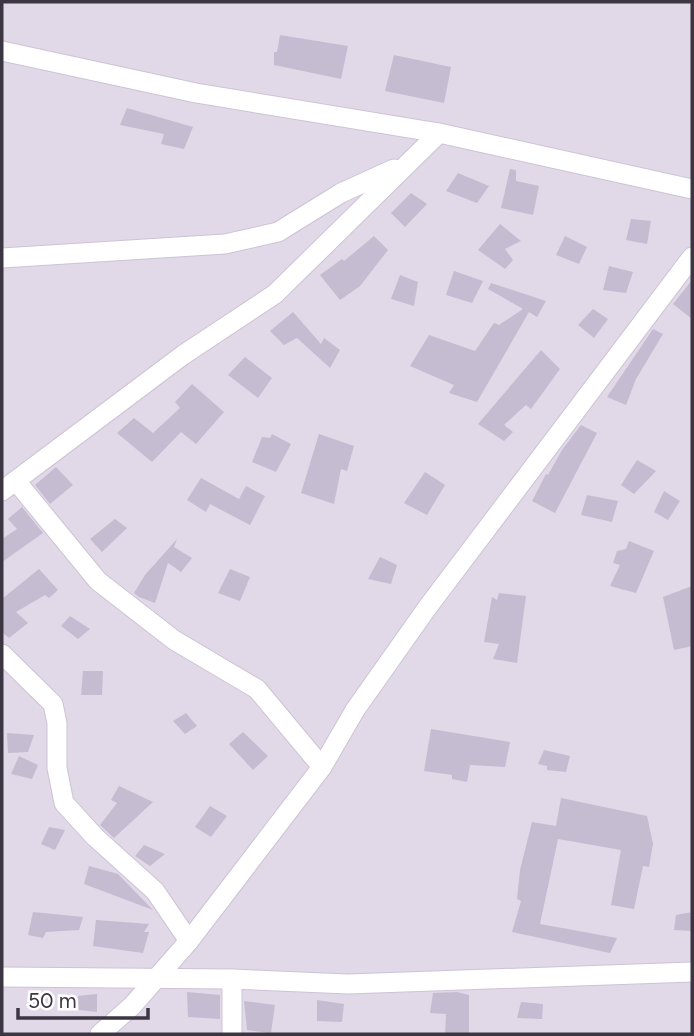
<svg xmlns="http://www.w3.org/2000/svg" width="694" height="1036" font-family="Figtree,sans-serif">
<style>
.residential{fill:#e1d8e8}
.building{fill:#c6bcd1}
.lines{fill:none;stroke-linecap:round;stroke-linejoin:round}
.minor-casing{stroke:#cdc3d6;stroke-width:21}
.minor{stroke:#fff;stroke-width:19}
</style>
<rect width="100%" height="100%" fill="#ece6f1"/>
<!-- residential -->
<rect class="residential" x="2" y="2" width="690" height="1032"/>
<!-- building -->
<g class="building">
<polygon points="280,35 348,46 341,79 274,65 274,52 277,52"/>
<polygon points="394,55 451,67 444,103 385,91"/>
<polygon points="127,108 193,127 184,149 161,144 164,134 120,125"/>
<polygon points="510,169 516,170 516,181 539,186 533,215 501,208"/>
<polygon points="458,173 489,186 477,203 446,191"/>
<polygon points="411,193 427,204 405,227 391,213"/>
<polygon points="631,219 651,221 647,244 626,240"/>
<polygon points="500,224 521,241 505,249 513,260 505,269 478,250"/>
<polygon points="374,236 388,250 360,286 340,300 320,275 342,259 344,261"/>
<polygon points="565,236 587,247 579,264 556,255"/>
<polygon points="609,266 633,272 626,293 603,290"/>
<polygon points="454,271 483,281 472,303 446,295"/>
<polygon points="400,275 418,282 414,306 391,299"/>
<polygon points="692,280 692,319 673,304"/>
<polygon points="491,283 546,301 537,317 529,312 477,402 449,393 454,385 410,366 429,335 475,351 494,323 499,325 523,309 488,289"/>
<polygon points="593,309 608,319 594,338 578,325"/>
<polygon points="293,312 321,344 324,338 340,350 330,368 297,338 284,345 270,331"/>
<polygon points="653,329 663,334 636,379 626,405 607,397"/>
<polygon points="541,350 560,369 531,409 526,405 504,425 513,432 504,441 478,424"/>
<polygon points="245,357 272,378 258,398 228,375"/>
<polygon points="192,384 224,412 196,444 181,432 152,462 117,433 134,418 153,433 180,408 175,402"/>
<polygon points="581,425 597,433 555,513 532,501 546,474 548,475 562,450"/>
<polygon points="272,434 291,444 276,472 252,462 262,437 270,438"/>
<polygon points="319,434 354,446 347,471 341,469 334,504 301,493"/>
<polygon points="637,460 656,471 634,494 621,485"/>
<polygon points="56,467 73,485 50,504 35,485"/>
<polygon points="425,472 445,485 427,515 404,503"/>
<polygon points="201,478 239,499 246,486 265,496 250,525 210,504 206,512 187,500"/>
<polygon points="664,491 680,501 668,520 654,512"/>
<polygon points="587,495 618,501 612,522 581,515"/>
<polygon points="22,507 43,533 2,562 2,539 17,529 8,519"/>
<polygon points="115,519 127,528 102,552 90,539"/>
<polygon points="177,539 174,547 192,558 181,572 168,563 155,603 139,597 134,593 145,575"/>
<polygon points="629,541 654,551 636,593 610,586 620,565 613,563 617,551 626,549"/>
<polygon points="380,557 397,565 391,584 368,579"/>
<polygon points="39,569 58,590 49,598 45,595 16,612 28,623 9,638 2,632 2,599"/>
<polygon points="230,569 250,577 240,601 218,593"/>
<polygon points="692,586 692,646 674,650 663,597"/>
<polygon points="499,593 526,596 517,663 493,659 499,644 484,642 492,597 497,600"/>
<polygon points="70,616 90,629 78,639 61,626"/>
<polygon points="83,671 103,671 102,695 81,695"/>
<polygon points="186,713 197,726 185,734 173,721"/>
<polygon points="431,729 510,742 505,767 470,765 467,782 452,779 452,775 424,771"/>
<polygon points="243,732 268,756 253,770 229,744"/>
<polygon points="7,733 34,735 28,752 8,753"/>
<polygon points="544,750 570,756 566,772 547,770 547,766 538,764"/>
<polygon points="19,756 38,765 32,779 11,774"/>
<polygon points="119,786 153,802 114,838 100,825 117,803 111,800"/>
<polygon points="561,798 647,816 653,844 649,867 643,866 634,909 611,905 621,850 558,839 540,924 617,938 610,953 512,932 521,901 517,899 520,870 532,822 556,826"/>
<polygon points="210,806 227,816 211,837 195,827"/>
<polygon points="49,827 65,830 55,850 41,844"/>
<polygon points="144,845 165,854 150,866 135,856"/>
<polygon points="89,866 118,874 153,910 84,884"/>
<polygon points="33,912 83,917 79,930 46,932 43,938 28,935"/>
<polygon points="692,912 692,931 674,930 676,915"/>
<polygon points="96,920 149,924 144,932 149,932 143,953 93,946"/>
<polygon points="187,992 220,995 220,1019 188,1017"/>
<polygon points="457,992 469,995 469,1034 445,1034 446,1014 430,1013 433,993"/>
<polygon points="97,994 97,1012 79,1010 78,996"/>
<polygon points="317,1000 344,1004 342,1022 317,1021"/>
<polygon points="244,1001 275,1005 271,1033 247,1030"/>
<polygon points="521,1002 543,1004 542,1019 517,1018"/>
</g>
<g class="lines">
<defs>
<g id="minor">
<polyline points="2,51 196,93 439,133 692,189"/>
<polyline points="2,258 225,244 278,232 341,193 394,169"/>
<polyline points="16,481 98,581 174,640 257,689 322,767"/>
<polyline points="2,491 183,355 275,294 439,133"/>
<polyline points="2,654 53,704 57,723 57,768 64,803 95,837 155,891 189,941"/>
<polyline points="2,977 232,979 348,984 692,972"/>
<polyline points="232,979 232,1034"/>
<polyline points="100,1034 132,1006 189,941 322,767 355,710 427,608 692,257"/>
</g>
</defs>
<!-- minor casing -->
<use href="#minor" class="minor-casing"/>
<!-- minor -->
<use href="#minor" class="minor"/>
</g>
<!-- border -->
<rect width="694" height="1036" fill="none" stroke="#3c3643" stroke-width="7"/>
<!-- scale -->
<path d="M18 1008v10h130v-10" fill="none" stroke="#3c3643" stroke-width="3.5"/>
<text x="28" y="1008" font-size="21" fill="#3c3643" stroke="#ffffff" stroke-width="5" paint-order="stroke">50 m</text>
</svg>
